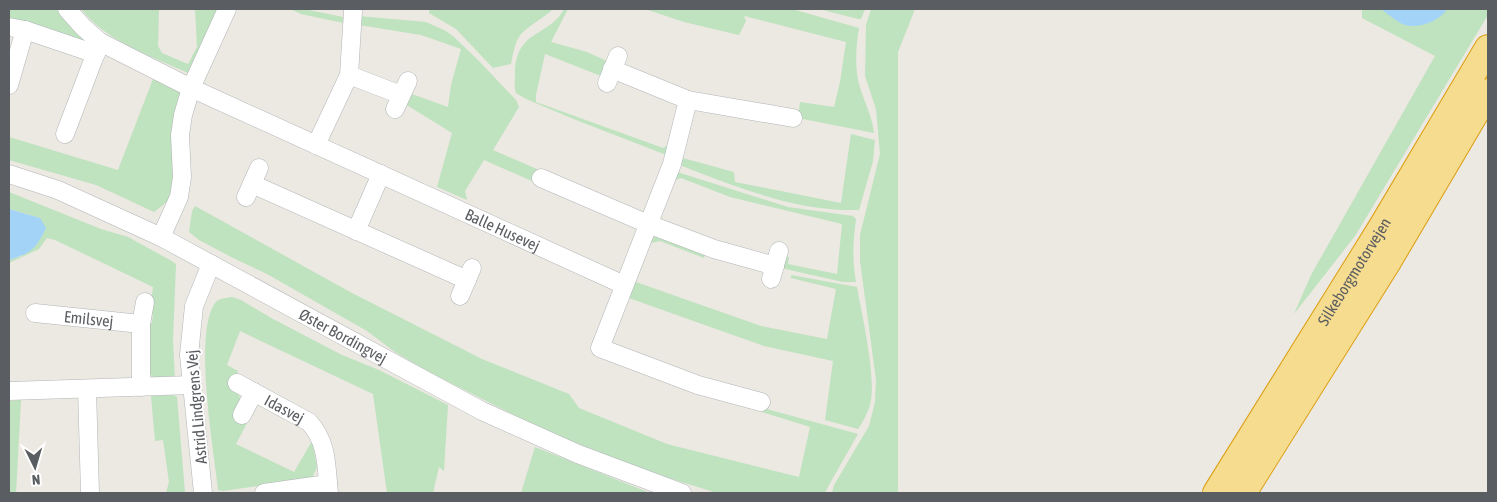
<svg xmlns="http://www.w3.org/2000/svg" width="1497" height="502" font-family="'Asap Condensed',sans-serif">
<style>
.green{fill:#bfe2bf}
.water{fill:#a4d3f8}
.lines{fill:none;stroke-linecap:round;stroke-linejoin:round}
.minor-casing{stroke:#b2b4b8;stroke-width:19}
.highway-casing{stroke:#dc9e10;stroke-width:28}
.minor{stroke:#fff;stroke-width:18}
.highway{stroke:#f5dc8f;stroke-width:26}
.labels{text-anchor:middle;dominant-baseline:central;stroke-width:4;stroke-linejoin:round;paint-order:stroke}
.street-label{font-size:16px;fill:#5a5d61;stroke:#fff}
</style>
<rect width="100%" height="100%" fill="#ebe9e1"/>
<!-- green -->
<g class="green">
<polygon points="17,9 60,9 87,42 83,43 9,22 9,10"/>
<path d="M81,9H159L158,46L162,53L188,64L197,47L195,9H222L197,68L188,73C151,56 107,42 81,9Z"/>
<polygon points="290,9 304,9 348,18 348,24 301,14"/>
<path d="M429,9H553C545,17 523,29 519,37C514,45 513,55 511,64L493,68L456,29L429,13Z"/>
<path d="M564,9H568L551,42L587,52L611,63L606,78L545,54L536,95V102L663,148L670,144L669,156L576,120L526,99L516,93C514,86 515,78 515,70C518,29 549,37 564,9Z"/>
<path d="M645,9H792L859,28C856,45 855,63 858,80C862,98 872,114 874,133L798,118L800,102L834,107L840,82L846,42L744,16L746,21L739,35L684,22Z"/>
<polygon points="819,9 865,9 861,19 858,19"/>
<polygon points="871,9 915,9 898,52 898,493 832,493 834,485 869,426 875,402 876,380 860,261 860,235 880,154 876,109 865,76 866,25"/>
<polygon points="1362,9 1488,9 1488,15 1355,236 1294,314 1311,275 1435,56 1362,18"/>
<polygon points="359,16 426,22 446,31 454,37 478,60 516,100 519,107 493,150 539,170 534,182 484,160 465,191 467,200 437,187 452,133 405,104 409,93 448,107 451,85 461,49 421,35 359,25"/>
<polygon points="153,79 173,86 180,92 181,102 174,184 168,201 154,212 96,185 9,160 9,137 118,170"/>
<path d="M851,134L875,140L873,161L859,210C796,212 734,186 677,164L679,157L734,172L735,182L841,203Z"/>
<path d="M674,171L788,207L853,216L856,219C853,242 852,259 856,282H843L781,268L783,256L789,257L788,264L837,274L842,224L730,197L681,178L672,181Z"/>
<polygon points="9,192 101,229 128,237 170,260 176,264 173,341 175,379 157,381 148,372 147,323 152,323 153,314 149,312 153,287 55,240 47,238 39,249 9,263 9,260 22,256 40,218 9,209"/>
<polygon points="195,206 352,293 482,359 569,394 579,408 667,444 799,477 810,427 762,412 763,408 858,434 829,485 825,493 717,493 637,468 574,442 532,424 427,371 395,352 367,331 267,274 233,258 199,240 189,232 192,211"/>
<path d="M657,236L705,251L704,258L660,241L651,243L636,282L761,326L827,339L836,289L791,278V275L857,287C862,316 877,378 870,405C867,414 863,422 858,429L825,420L833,361L764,346L626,297L648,240Z"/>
<path d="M232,297L241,300L273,319L342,355L379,370L448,405L444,471L439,467L433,493H387L373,394L240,331L227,365L238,371L231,386L239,395L241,401L235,415L248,421L236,444L294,472L312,441L317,467L312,478L223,491L218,490C214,451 193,333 215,303C219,298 226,298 232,297Z"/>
<polygon points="173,395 177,397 185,493 166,493 169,482 163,440 155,441 151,396"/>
<polygon points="21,400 16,493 9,493 9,401"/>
<polygon points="535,447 650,493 521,493"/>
</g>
<!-- water -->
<g class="water">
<path d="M1381,9H1447C1440,21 1419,29 1405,25C1397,22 1388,14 1381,9Z"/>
<path d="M9,209L40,218L46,228C36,249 31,253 9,260Z"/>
</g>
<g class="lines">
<defs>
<g id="minor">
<path id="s1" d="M67,9L83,27L100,42L191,88L624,285"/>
<polyline points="9,27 25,30 96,54"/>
<polyline points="612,69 688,100 793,118"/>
<polyline points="349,75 401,95"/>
<polyline points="607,83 618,56"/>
<polyline points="9,85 25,30"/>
<polyline points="688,100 672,164 600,348 698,385 761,402"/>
<polyline points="395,109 408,81"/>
<polyline points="65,134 100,42"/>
<polyline points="316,145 349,75 353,11"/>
<path id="s2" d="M9,174L58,190L161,237L482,411L578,454L682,493"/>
<polyline points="541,178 648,224 714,249 775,266"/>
<polyline points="252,184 467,280"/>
<polyline points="246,197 259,168"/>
<polyline points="356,231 381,174"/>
<polyline points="161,237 179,197 182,177 180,135 183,115 191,88 227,9"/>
<polyline points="771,279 779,251"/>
<polyline points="460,296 472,268"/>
<path id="s3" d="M35,313L141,324"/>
<path id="s4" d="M237,383L309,422C328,443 326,466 329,493"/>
<polyline points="141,387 141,324 145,302"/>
<polyline points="87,389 90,493"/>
<polyline points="9,391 192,385"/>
<polyline points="242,415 254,392"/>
<polyline points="203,493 189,355 194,306 211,264"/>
<polyline points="264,493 328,484"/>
</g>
<g id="highway">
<path id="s5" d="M1216,493L1381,228L1488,48"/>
<polyline points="1243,493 1389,260 1488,92"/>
</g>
</defs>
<!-- minor casing -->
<use href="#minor" class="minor-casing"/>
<!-- highway casing -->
<use href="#highway" class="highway-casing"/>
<!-- minor -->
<use href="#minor" class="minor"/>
<!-- highway -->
<use href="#highway" class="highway"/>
</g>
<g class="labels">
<!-- street labels -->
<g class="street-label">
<text stroke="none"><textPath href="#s1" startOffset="491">Balle Husevej</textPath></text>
<text stroke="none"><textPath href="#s5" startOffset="261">Silkeborgmotorvejen</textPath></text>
<text stroke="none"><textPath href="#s3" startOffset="54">Emilsvej</textPath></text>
<text stroke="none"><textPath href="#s2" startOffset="372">Øster Bordingvej</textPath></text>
<text transform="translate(196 407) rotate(-95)">Astrid Lindgrens Vej</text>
<text stroke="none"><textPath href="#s4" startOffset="54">Idasvej</textPath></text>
</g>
</g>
<!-- border -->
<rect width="1497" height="502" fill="none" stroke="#5a5d61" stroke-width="20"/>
<!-- north arrow -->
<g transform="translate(35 467) rotate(175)" stroke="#ffffff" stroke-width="4" paint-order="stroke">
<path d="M0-4L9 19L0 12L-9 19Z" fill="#5a5d61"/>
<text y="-8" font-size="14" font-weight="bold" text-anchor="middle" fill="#5a5d61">N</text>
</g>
</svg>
